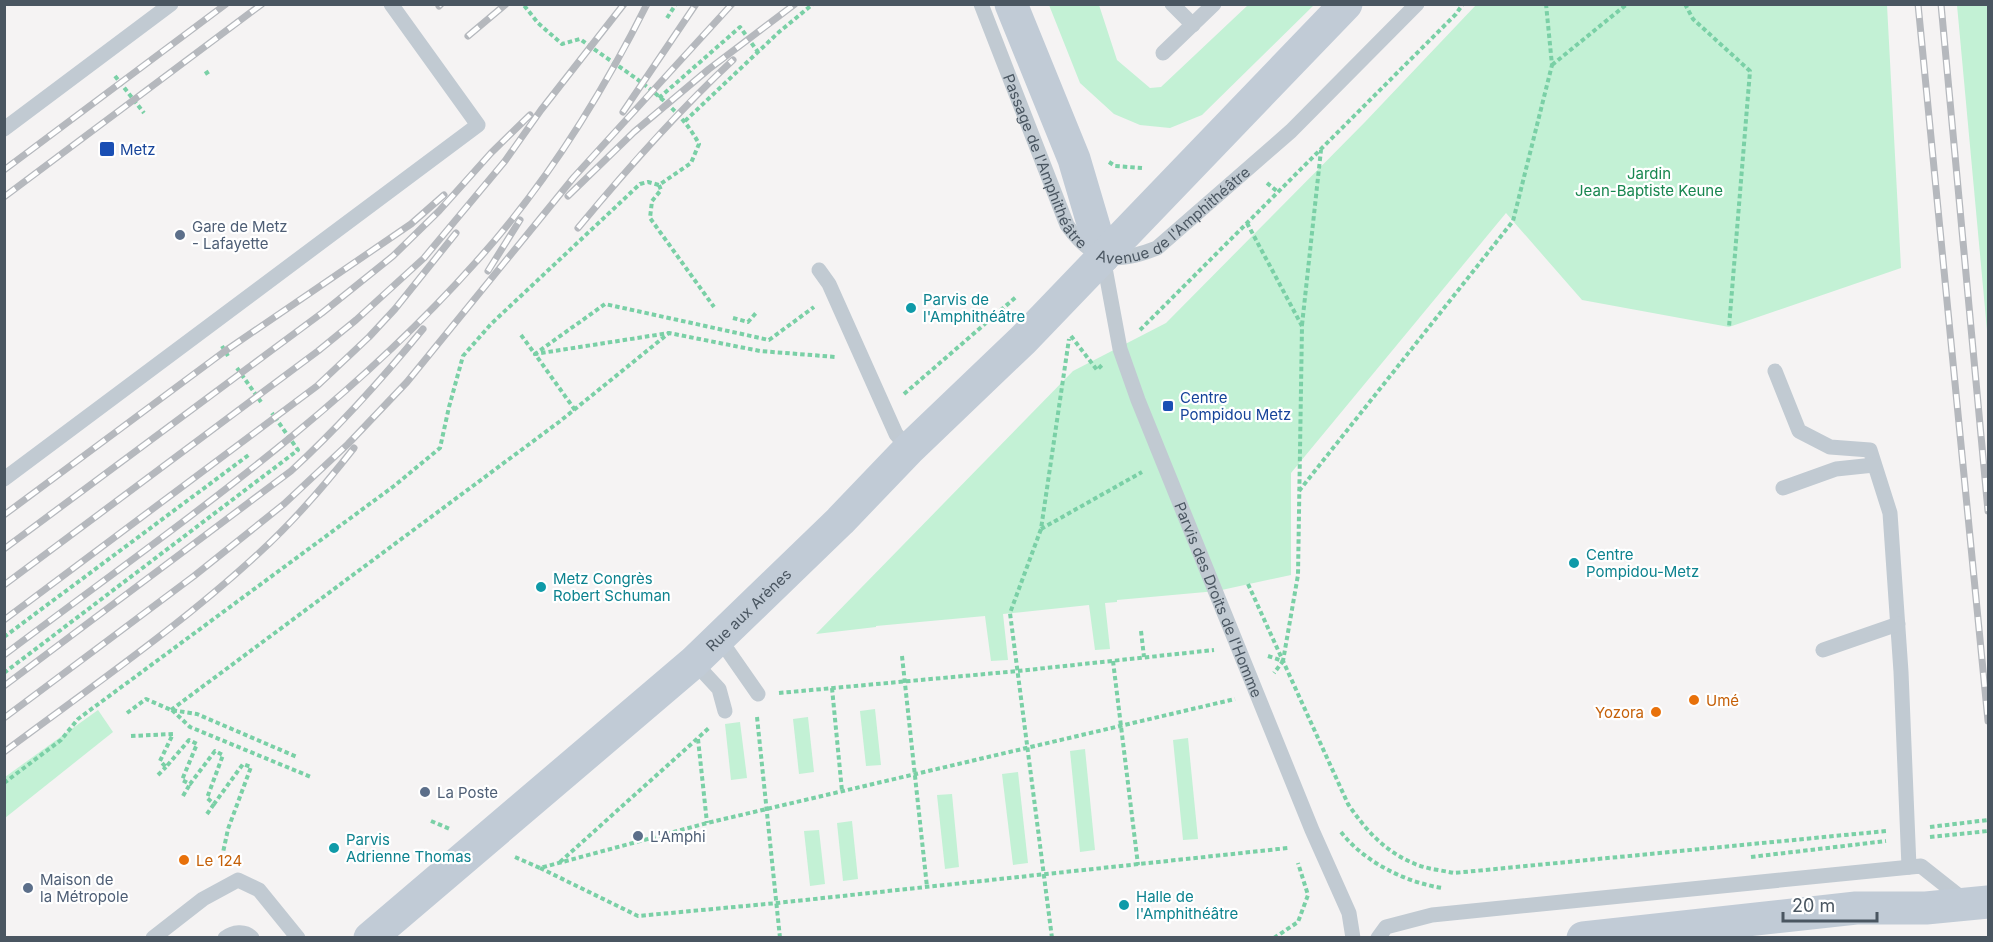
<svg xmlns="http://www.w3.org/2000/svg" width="1993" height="942" font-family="Inter,sans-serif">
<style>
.green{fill:#c3f1d5}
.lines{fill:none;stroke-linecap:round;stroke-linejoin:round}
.path{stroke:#7ad0a6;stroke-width:4;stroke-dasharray:4.5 3;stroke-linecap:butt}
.lane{stroke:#c1cad2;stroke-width:15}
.secondary{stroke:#c1cbd6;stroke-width:33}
.rail-casing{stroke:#b5b8bd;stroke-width:7}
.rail{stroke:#fff;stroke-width:4.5;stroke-dasharray:14;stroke-linecap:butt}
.transit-dot{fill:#1a4fb4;stroke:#fff;stroke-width:2}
.service-dot{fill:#5c6f8a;stroke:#fff;stroke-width:2}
.culture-dot{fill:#0f9aa8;stroke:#fff;stroke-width:2}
.food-dot{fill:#e8710a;stroke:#fff;stroke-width:2}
.labels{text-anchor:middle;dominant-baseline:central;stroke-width:4.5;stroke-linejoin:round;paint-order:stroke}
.transit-label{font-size:15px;fill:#164399;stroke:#fff;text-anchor:start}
.street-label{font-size:15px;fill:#4a5661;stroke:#fff}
.park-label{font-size:15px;fill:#17864f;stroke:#fff}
.service-label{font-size:15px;fill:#4e5e75;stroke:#fff;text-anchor:start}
.culture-label{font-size:15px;fill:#0d838f;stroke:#fff;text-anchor:start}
.food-label{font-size:15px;fill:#c56008;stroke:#fff;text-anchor:start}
</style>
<rect width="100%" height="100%" fill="#f5f3f3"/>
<!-- green -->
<g class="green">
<polygon points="1049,5 1099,5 1117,60 1150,88 1161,87 1248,5 1314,5 1202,115 1170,128 1140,125 1114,114 1080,83"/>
<polygon points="1476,5 1887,5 1901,268 1729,327 1582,300 1506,213 1291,473 1291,575 1217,591 1117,600 1117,602 1105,603 1110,649 1095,650 1089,605 1003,614 1008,660 991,661 985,616 876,626 876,627 816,634 1073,371 1166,323 1365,122"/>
<polygon points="1957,5 1988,5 1988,341"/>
<polygon points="875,709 881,765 866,766 860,711"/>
<polygon points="98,710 113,732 5,818 5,777"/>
<polygon points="808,717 814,772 799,774 793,719"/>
<polygon points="740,722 747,778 731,780 725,724"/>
<polygon points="1188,738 1198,839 1183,840 1173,740"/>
<polygon points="1085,749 1095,850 1080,852 1070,751"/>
<polygon points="1018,772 1028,863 1013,865 1002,774"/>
<polygon points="952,794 959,867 945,869 937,795"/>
<polygon points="852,821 858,879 843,881 837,823"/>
<polygon points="819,830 825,884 810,886 804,831"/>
</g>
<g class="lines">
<!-- path -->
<g class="path">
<polyline points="1685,4 1693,19 1750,71 1729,327"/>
<polyline points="667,18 676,4"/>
<polyline points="1552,65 1627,4"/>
<polyline points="205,74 211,70"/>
<polyline points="115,76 144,113"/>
<polyline points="659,98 740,27 758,52"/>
<polyline points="685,121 779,32 813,4"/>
<polyline points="1109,162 1115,166 1142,168"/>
<polyline points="1267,183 1278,192"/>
<polyline points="659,185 661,190 652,201 650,218 714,307"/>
<polyline points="1247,223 1302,326 1298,575 1283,661"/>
<polyline points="733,318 748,322 756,313"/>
<polyline points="1302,325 1321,150"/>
<polyline points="1140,330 1456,14 1463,4"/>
<polyline points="521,335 535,354 605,304 769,340 814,307"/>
<polyline points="1071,336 1097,370 1102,365"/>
<polyline points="222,346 228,356"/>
<polyline points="237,368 261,402"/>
<polyline points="904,394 1016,297"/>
<polyline points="575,410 535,354 669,333 760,351 836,357"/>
<polyline points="1299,491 1513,221 1552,65 1546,4"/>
<polyline points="1041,529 1142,472"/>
<path d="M1248,584L1348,804C1365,829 1384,851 1413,863C1425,869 1441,870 1454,873L1886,831"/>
<polyline points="1141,631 1144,657"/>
<polyline points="4,637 250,454"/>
<polyline points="902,656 927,887"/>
<polyline points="1268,656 1283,661 1274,673"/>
<polyline points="1113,661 1138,865"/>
<polyline points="4,673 298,450 272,413"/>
<polyline points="832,688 842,791"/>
<polyline points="779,693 1018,671 1214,650"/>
<polyline points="171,710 559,422 669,333"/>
<polyline points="172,710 190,727 311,777"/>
<polyline points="127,713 146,699 171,710 197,714 297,757"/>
<polyline points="757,717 780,938"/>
<polyline points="131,736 173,734 160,761 166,767 189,740 197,744 182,780 190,784 215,751 223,755 207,798 214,804 243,764 251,767 228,829 221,862"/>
<polyline points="698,739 707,823"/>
<polyline points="158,775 166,767"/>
<path d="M4,783L61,740L78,719L394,486L440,448L449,407L463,356L491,324L640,184L648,182L659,185L691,163L699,144C676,99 620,69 580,39L562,44L538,23L523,4"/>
<polyline points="183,796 190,784"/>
<polyline points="207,814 214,804"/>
<polyline points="431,821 450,829"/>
<polyline points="1930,827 1988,820"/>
<path d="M1341,832C1364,862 1405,882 1442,888"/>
<polyline points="1930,837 1988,831"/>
<polyline points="515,857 540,868 707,823 1235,699"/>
<polyline points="1751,857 1886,841"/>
<polyline points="560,862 709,728"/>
<polyline points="540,868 638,916 777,903 1288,848"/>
<polyline points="1052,938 1010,613 1041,529 1069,339"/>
<polyline points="1274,938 1298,922 1308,895 1298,863"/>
</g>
<!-- lane -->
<g class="lane">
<path id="s1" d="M981,4L1067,225C1094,263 1116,264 1157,248L1291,131L1417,4"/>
<polyline points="1172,4 1193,25"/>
<polyline points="1163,53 1214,4"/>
<polyline points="4,129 171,4"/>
<path id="s2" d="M1103,257L1120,349L1138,400L1312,830L1349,913L1353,938"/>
<polyline points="819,270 829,284 896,434 909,449"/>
<polyline points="1775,371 1799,431 1830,447 1870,450 1890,513 1901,672 1909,867"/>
<polyline points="4,479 478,125 391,4"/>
<polyline points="1783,488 1836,469 1874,465"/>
<polyline points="719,638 758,694"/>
<polyline points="1823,650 1898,624"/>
<polyline points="694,662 719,689 725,711"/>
<polyline points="153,938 203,899 238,880 259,890 298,938"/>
<path d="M225,938C233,932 245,930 252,938"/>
<polyline points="1378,938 1386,927 1432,915 1921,866 1964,900"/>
</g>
<!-- secondary -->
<g class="secondary">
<polyline points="1011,4 1074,159 1103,257"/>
<path id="s3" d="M370,938L694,662L840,521L909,449L1023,340L1346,4"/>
<polyline points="1583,938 1856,908 1926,908 1988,902"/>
</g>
<defs>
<g id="rail">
<polyline points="1918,4 1988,721"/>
<polyline points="1941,4 1988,511"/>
<polyline points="439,6 441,4"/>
<polyline points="468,36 506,4"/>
<polyline points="623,112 696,4"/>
<polyline points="4,170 226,4"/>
<polyline points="568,196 634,132 709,69 795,4"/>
<polyline points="4,197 262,4"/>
<path d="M578,228C627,169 677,112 733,60"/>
<polyline points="488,271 520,220"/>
<polyline points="4,515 225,351 411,224 444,195"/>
<polyline points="4,549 322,313 393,256 439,211 491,153 530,115"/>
<polyline points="4,585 318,351 356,320 424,258 505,161 541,110 624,4"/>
<polyline points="4,620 317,386 369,337 395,309 456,233"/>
<path d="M4,655C167,532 339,416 475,263C544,187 601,96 647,4"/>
<path d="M4,686L291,471C339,427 382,379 423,329"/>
<polyline points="4,718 194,576 284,504 348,444 407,382 574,177 732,4"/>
<path d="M4,752C91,687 180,626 259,553C294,521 325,485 354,448"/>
</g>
</defs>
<!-- rail casing -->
<use href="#rail" class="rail-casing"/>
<!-- rail -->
<use href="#rail" class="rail"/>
</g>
<!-- markers -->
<g class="transit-dot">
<rect x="99" y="141" width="16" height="16" rx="3"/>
<rect x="1162" y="400" width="12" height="12" rx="3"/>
</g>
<g class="service-dot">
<circle cx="180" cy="235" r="6"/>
<circle cx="425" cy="792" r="6"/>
<circle cx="638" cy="836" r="6"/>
<circle cx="28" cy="888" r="6"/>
</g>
<g class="culture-dot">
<circle cx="911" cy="308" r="6"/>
<circle cx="1574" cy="563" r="6"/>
<circle cx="541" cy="587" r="6"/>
<circle cx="334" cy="848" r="6"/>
<circle cx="1124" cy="905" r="6"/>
</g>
<g class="food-dot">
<circle cx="1694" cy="700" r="6"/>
<circle cx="1656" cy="712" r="6"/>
<circle cx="184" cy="860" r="6"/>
</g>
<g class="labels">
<!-- transit labels -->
<g class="transit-label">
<text x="120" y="149">Metz</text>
<text x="1180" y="397">Centre<tspan x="1180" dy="17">Pompidou Metz</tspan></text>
</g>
<!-- street labels -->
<g class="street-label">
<text stroke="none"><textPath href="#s1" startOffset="170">Passage de l'Amphithéâtre</textPath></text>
<text stroke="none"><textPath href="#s1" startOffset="370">Avenue de l'Amphithéâtre</textPath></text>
<text stroke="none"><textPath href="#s2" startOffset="363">Parvis des Droits de l'Homme</textPath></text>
<text stroke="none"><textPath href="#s3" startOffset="501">Rue aux Arènes</textPath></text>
</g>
<!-- park labels -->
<g class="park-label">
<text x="1649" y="173">Jardin<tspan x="1649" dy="17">Jean-Baptiste Keune</tspan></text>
</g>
<!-- service labels -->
<g class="service-label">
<text x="192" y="226">Gare de Metz<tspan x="192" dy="17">- Lafayette</tspan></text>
<text x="437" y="792">La Poste</text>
<text x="650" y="836">L'Amphi</text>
<text x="40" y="879">Maison de<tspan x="40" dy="17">la Métropole</tspan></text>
</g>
<!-- culture labels -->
<g class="culture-label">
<text x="923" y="299">Parvis de<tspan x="923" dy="17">l'Amphithéâtre</tspan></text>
<text x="1586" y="554">Centre<tspan x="1586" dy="17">Pompidou-Metz</tspan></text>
<text x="553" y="578">Metz Congrès<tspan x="553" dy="17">Robert Schuman</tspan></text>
<text x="346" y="839">Parvis<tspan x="346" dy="17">Adrienne Thomas</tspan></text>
<text x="1136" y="896">Halle de<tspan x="1136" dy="17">l'Amphithéâtre</tspan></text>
</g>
<!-- food labels -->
<g class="food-label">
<text x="1706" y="700">Umé</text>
<text x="1644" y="712" text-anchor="end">Yozora</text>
<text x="196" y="860">Le 124</text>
</g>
</g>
<!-- border -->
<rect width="1993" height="942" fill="none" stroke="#4a5661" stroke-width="12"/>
<!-- scale -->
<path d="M1783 912v9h94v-9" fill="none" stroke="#4a5661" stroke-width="3"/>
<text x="1792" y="912" font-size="18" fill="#4a5661" stroke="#ffffff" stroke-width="4.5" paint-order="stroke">20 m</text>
</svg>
